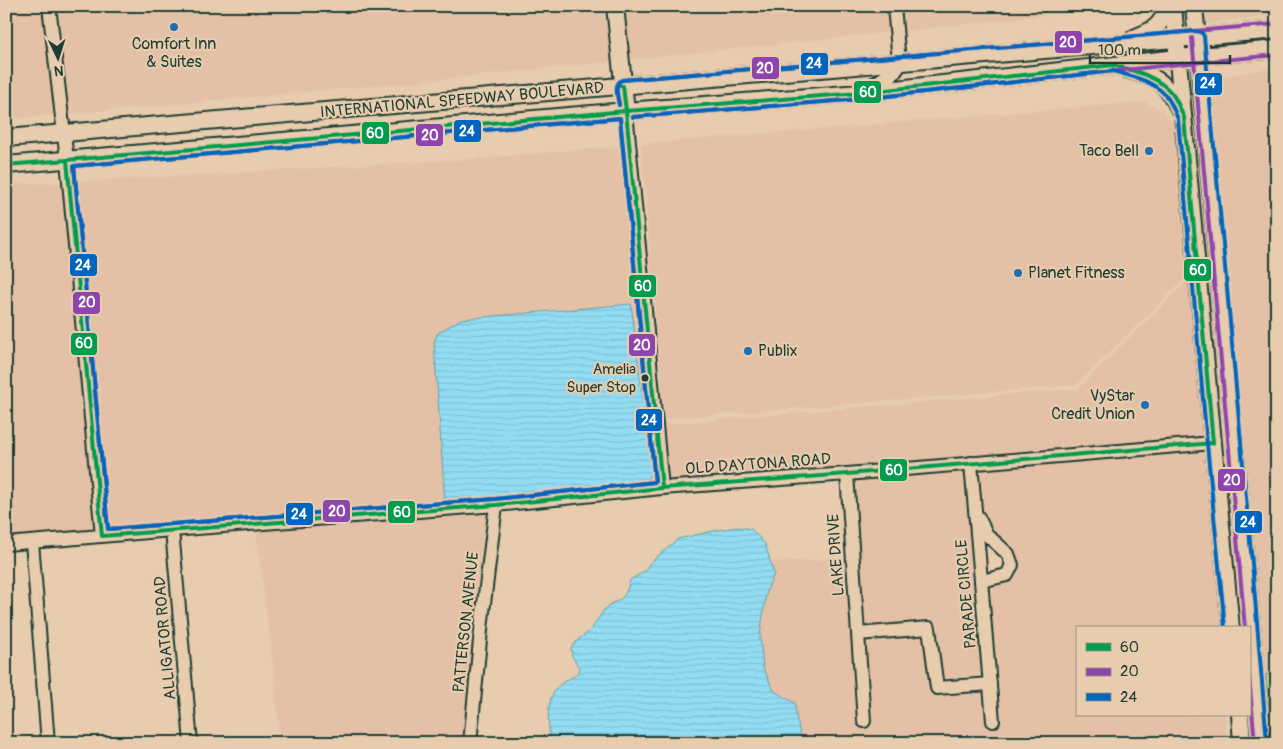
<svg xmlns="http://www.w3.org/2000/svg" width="1283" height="749" font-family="Pangolin,sans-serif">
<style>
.built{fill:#e4c0a7}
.forest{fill:url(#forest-crowns);stroke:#748b61}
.water{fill:url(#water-rules);stroke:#659da7}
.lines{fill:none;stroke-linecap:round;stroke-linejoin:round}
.minor-casing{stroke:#1f3d34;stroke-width:16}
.major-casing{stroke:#1f3d34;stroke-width:20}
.minor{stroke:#e7ccae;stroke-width:12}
.major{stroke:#e7ccae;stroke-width:16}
.bus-1-casing{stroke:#e7ccae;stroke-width:8}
.bus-2-casing{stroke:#e7ccae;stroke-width:8}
.bus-3-casing{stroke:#e7ccae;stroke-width:8}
.bus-1{stroke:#039c4e;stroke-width:4}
.bus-2{stroke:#8e44ad;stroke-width:4}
.bus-3{stroke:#0065bd;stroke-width:4}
.poi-dot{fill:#1f6fb2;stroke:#e7ccae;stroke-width:2}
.bus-dot{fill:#1f3d34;stroke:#e7ccae;stroke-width:2}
.labels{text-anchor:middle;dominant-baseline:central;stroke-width:4;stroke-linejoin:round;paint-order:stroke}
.bus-label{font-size:15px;fill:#1f3d34;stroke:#e7ccae;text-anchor:end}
.poi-label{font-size:16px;fill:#1f3d34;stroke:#e7ccae;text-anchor:end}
.street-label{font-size:16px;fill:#1f3d34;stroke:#e7ccae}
.line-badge{stroke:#e7ccae;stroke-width:2}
.badge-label{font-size:14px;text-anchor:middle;font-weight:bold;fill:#fff}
</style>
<defs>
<pattern id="forest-crowns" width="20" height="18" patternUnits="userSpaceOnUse" patternTransform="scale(1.25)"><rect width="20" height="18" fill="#c8d98e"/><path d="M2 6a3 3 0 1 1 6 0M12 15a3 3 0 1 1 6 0" fill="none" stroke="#abbb7b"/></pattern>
<pattern id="water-rules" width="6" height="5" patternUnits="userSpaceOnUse" patternTransform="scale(1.25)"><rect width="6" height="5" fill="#93ddf4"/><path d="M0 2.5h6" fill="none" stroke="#7ebfd2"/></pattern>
</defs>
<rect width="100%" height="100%" fill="#e7ccae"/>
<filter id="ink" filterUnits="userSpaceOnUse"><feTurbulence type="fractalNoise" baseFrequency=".02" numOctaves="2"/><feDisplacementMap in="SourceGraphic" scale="10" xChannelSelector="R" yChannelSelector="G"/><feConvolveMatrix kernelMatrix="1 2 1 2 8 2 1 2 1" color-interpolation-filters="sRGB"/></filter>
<g filter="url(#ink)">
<!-- built -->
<g class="built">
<polygon points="6,6 44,6 57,115 6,119"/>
<polygon points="54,6 610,6 616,61 445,79 67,114"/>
<polygon points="620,6 889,6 891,32 625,60"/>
<polygon points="899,6 1129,6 901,31"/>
<polygon points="1200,6 1277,6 1277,14 1203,24"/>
<polygon points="1277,67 1277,674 1266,675 1232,305 1209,79"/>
<polygon points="1144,102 1163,111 1174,125 1186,277 1076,385 664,419 641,144"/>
<polygon points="625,146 657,483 643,484 652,472 631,304 434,342 445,503 107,529 74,182 472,159"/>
<polygon points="65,183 97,528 6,537 6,184"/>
<polygon points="1190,276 1206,438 846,468 666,482 661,421 665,424 1078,389 1188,280"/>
<polygon points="1207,449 1220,628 1077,628 1077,715 1225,715 1227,743 799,743 801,738 796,715 795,703 774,691 763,668 760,636 767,590 774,574 771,562 848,559 860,727 869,726 863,639 925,634 932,689 986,690 989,727 998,726 986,585 1016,568 991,531 979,508 976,469"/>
<polygon points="966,469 970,507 968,508 970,512 985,679 941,682 934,628 862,628 852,479"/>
<polygon points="491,511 465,743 280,743 275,679 256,529"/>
</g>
<!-- forest -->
<polygon class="forest" points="1277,674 1277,743 1272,743 1266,675"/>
<!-- water -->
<g class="water">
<polygon points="631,304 652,472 643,484 445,503 434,342 438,333 461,319"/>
<path d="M739,527L751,529L765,544L774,574L767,590L763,614L760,636L763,668L774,691L795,703L796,715L801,738L799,743H551C548,725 544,696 562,683C568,678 577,677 580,669L572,656L571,648L578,640L590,631L604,610L611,604L621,599L626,593L630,580L645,571L650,563L678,539L718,530Z"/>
</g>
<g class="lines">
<defs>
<g id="minor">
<polyline points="49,6 67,160 102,536"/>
<polyline points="894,6 899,62"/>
<polyline points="626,111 662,488"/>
<polyline points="971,463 993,721"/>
<polyline points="847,474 864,721"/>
<polyline points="978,517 987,535 1008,554 1012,565 1007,575 981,581"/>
<polyline points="172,530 191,743"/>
<polyline points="32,542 48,743"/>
<polyline points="6,544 172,530 496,505 662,488 847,474 1213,443"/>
<polyline points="858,634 929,628 937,688 990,684"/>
<polyline points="470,743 482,620 496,505"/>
</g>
<g id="major">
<polyline points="615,6 626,111"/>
<polyline points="1173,6 1213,443 1231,628"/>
<polyline points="1194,6 1247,575 1261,743"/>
<path d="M1134,38C1152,31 1162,27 1167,6"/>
<path d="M1122,68C1154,76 1165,79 1180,110"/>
<path d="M868,89C883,82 891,77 899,62"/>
<polyline points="6,138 1198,37 1277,30"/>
<polyline points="6,165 626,111 860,93 1178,58 1277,49"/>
<polyline points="1240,715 1242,743"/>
</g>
</defs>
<!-- minor casing -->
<use href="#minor" class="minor-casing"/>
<!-- major casing -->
<use href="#major" class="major-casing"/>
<!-- minor -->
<use href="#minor" class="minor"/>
<!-- major -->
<use href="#major" class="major"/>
<defs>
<g id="bus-1">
<path d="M1113,65C1135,71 1159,76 1173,95C1178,102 1180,110 1184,117L1213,443L847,474L662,488L496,505L102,536L67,160L626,111L860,93Z"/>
<polyline points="621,86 623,86 626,111 662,488"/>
<polyline points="6,165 67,160"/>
</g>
<g id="bus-2">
<polyline points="1192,38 1245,628"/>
<path d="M619,105C618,97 613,84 622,80L1276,24"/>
<polyline points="633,117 861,99 1179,64 1277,55"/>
<polygon points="620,118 655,482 495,499 108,529 74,166"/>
<polyline points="1249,677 1255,743"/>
</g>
<g id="bus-3">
<path d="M619,105C618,97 613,84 622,80L1197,31L1202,33L1204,36L1253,574L1267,742"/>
<path d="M633,117L861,99L1113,71C1133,77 1157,81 1169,100C1173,106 1175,113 1178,119L1207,444L1225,628"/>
<polygon points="620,118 655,482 495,499 108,529 74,166"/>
</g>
</defs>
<!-- bus-1 casing -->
<use href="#bus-1" class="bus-1-casing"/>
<!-- bus-2 casing -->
<use href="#bus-2" class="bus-2-casing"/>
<!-- bus-3 casing -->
<use href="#bus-3" class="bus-3-casing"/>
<!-- bus-1 -->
<use href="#bus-1" class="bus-1"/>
<!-- bus-2 -->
<use href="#bus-2" class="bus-2"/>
<!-- bus-3 -->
<use href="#bus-3" class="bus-3"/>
</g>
</g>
<!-- markers -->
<g class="poi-dot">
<circle cx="174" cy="27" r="5"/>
<circle cx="1149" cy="151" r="5"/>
<circle cx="1018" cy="273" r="5"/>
<circle cx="748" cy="351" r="5"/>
<circle cx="1145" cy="405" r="5"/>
</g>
<circle class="bus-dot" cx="645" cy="378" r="4.5"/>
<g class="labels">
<!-- bus labels -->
<g class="bus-label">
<text x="636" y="369">Amelia<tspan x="636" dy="18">Super Stop</tspan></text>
</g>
<!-- poi labels -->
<g class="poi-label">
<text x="174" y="44" text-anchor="middle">Comfort Inn<tspan x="174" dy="18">&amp; Suites</tspan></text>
<text x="1139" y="151">Taco Bell</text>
<text x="1028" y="273" text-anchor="start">Planet Fitness</text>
<text x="758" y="351" text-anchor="start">Publix</text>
<text x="1135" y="396">VyStar<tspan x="1135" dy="18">Credit Union</tspan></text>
</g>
<!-- street labels -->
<g class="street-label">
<text transform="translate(462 100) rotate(-5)">INTERNATIONAL SPEEDWAY BOULEVARD</text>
<text transform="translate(758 464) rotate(-4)">OLD DAYTONA ROAD</text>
<text transform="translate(836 555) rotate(-94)">LAKE DRIVE</text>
<text transform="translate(966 594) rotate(-95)">PARADE CIRCLE</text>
<text transform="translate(466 622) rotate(-84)">PATTERSON AVENUE</text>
<text transform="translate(165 638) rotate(-95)">ALLIGATOR ROAD</text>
</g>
</g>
<g class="line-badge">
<rect x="1054" y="30" width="29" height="24" rx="5" fill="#8e44ad"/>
<rect x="800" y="52" width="29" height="24" rx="5" fill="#0065bd"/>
<rect x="751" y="56" width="29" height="24" rx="5" fill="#8e44ad"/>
<rect x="1194" y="72" width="29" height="24" rx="5" fill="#0065bd"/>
<rect x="853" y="80" width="29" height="24" rx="5" fill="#039c4e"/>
<rect x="453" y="119" width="29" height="24" rx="5" fill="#0065bd"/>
<rect x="361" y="121" width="29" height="24" rx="5" fill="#039c4e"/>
<rect x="415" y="123" width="29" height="24" rx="5" fill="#8e44ad"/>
<rect x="69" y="253" width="29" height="24" rx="5" fill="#0065bd"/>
<rect x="1183" y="258" width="29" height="24" rx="5" fill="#039c4e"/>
<rect x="628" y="274" width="29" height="24" rx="5" fill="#039c4e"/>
<rect x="72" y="291" width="29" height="24" rx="5" fill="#8e44ad"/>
<rect x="70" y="332" width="28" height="24" rx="5" fill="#039c4e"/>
<rect x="628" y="333" width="28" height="24" rx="5" fill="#8e44ad"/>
<rect x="635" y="408" width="28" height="24" rx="5" fill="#0065bd"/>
<rect x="879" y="458" width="29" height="24" rx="5" fill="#039c4e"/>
<rect x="1217" y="468" width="29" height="24" rx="5" fill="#8e44ad"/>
<rect x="322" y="499" width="29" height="24" rx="5" fill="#8e44ad"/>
<rect x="387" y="500" width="29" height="24" rx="5" fill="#039c4e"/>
<rect x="285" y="502" width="29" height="24" rx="5" fill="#0065bd"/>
<rect x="1234" y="510" width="29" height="24" rx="5" fill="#0065bd"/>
</g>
<g class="badge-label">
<text x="1068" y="47">20</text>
<text x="814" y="68">24</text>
<text x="765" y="73">20</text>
<text x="1208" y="88">24</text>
<text x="868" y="97">60</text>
<text x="467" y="136">24</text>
<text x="375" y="138">60</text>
<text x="430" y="140">20</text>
<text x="83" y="270">24</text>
<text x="1198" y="275">60</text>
<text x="643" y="291">60</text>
<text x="87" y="307">20</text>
<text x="84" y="348">60</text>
<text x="642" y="350">20</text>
<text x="649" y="425">24</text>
<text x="894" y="475">60</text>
<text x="1232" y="485">20</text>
<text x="337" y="516">20</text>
<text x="402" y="517">60</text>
<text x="299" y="519">24</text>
<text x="1248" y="527">24</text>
</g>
<!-- margin -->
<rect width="1283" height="749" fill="none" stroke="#e7ccae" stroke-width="25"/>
<rect x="12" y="12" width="1258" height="724" fill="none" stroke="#1f3d34" stroke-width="2" filter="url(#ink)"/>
<!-- legend -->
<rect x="1076" y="626" width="175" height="90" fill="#e7ccae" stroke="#97937d"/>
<rect x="1086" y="643" width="25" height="8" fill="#039c4e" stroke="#97937d"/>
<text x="1120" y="652" font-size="15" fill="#1f3d34">60</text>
<rect x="1086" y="668" width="25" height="8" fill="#8e44ad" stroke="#97937d"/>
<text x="1120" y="676" font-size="15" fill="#1f3d34">20</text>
<rect x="1086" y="693" width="25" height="8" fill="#0065bd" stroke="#97937d"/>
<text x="1120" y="702" font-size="15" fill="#1f3d34">24</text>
<!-- north arrow -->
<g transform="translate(58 58) rotate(176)" stroke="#e7ccae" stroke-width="4" paint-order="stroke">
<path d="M0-4L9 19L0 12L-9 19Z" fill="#1f3d34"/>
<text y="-8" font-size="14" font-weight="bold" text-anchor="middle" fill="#1f3d34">N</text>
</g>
<!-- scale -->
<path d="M1090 55v8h140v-8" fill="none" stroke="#1f3d34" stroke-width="2.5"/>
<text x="1098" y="55" font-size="15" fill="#1f3d34" stroke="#e7ccae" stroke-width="4" paint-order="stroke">100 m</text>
</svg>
